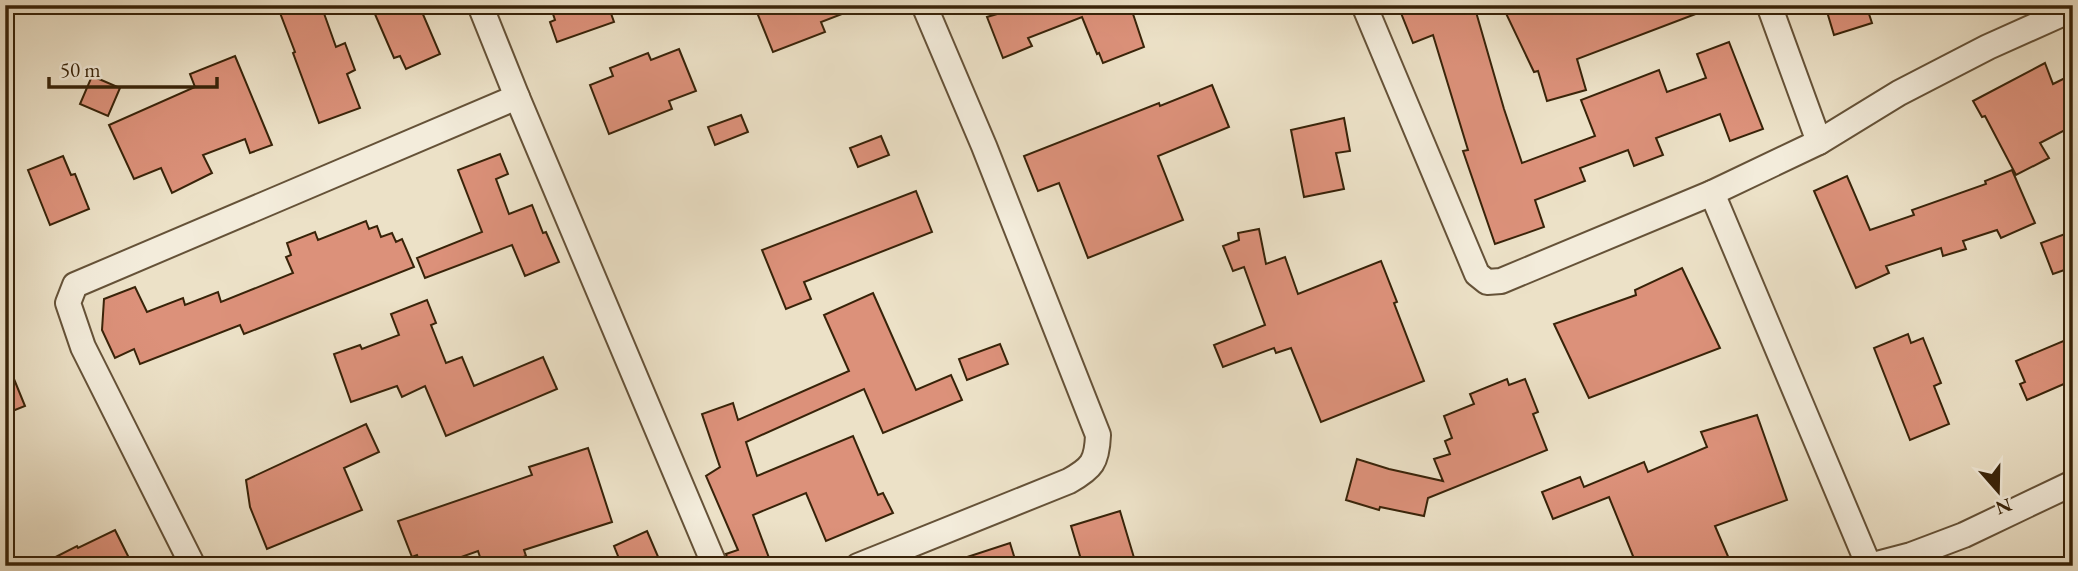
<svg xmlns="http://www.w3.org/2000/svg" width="2078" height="571" font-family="'EB Garamond',serif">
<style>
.building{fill:#dc917a;stroke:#382309;stroke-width:2}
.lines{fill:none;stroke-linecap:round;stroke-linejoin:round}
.minor-casing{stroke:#655238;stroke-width:28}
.minor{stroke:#f3ecdb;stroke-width:24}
</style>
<rect width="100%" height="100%" fill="#ece1c7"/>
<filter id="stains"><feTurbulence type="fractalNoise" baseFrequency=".00286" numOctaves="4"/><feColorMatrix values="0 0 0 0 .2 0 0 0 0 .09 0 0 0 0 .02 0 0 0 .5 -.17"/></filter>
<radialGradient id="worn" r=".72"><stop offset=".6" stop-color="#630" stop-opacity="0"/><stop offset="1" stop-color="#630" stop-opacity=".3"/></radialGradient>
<!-- building -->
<g class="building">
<polygon points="277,5 321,5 336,47 345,43 355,70 347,74 360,108 319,123 293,53 295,52"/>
<polygon points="371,5 419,5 440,54 406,69 400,56 394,58"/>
<polygon points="550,5 608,5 614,22 557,42 550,22 555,20"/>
<polygon points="754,5 860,5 860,7 821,22 825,32 773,52"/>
<polygon points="994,5 1130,5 1144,47 1103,63 1099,53 1097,54 1082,17 1028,38 1032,46 1003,58 987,17 997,14"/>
<polygon points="1422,5 1474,5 1504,109 1522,163 1595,136 1581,100 1659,70 1667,92 1706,78 1697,54 1729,42 1763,129 1730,141 1720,114 1656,138 1663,155 1634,166 1628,150 1580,168 1585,181 1535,200 1544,227 1495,244 1463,151 1468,150 1433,35 1413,43 1401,13"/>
<polygon points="1502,5 1714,5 1714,7 1577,59 1586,90 1547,101 1538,71 1534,72"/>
<polygon points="1825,5 1866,5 1872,23 1834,35"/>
<polygon points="679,49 696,91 669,101 672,109 609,134 590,85 613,76 610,68 648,53 651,60"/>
<polygon points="235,56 272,145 250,153 245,139 203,155 212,173 172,193 161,168 134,179 109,125 195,87 190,74"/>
<polygon points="2045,63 2053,84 2073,74 2073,126 2040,143 2049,158 2016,175 1985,116 1982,117 1973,101"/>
<polygon points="92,76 120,88 108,116 80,104"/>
<polygon points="1212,85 1229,127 1158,156 1183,220 1088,258 1059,183 1038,191 1024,156 1159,103 1160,106"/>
<polygon points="741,115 748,132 715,145 708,127"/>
<polygon points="1344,118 1350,151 1336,153 1344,189 1304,197 1291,130"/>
<polygon points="881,136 889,155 858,167 850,148"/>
<polygon points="500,154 508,174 496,179 509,214 532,205 543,233 546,232 559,262 525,276 512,245 425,278 417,258 482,232 458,170"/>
<polygon points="63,156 71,175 75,174 89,209 50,225 28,170"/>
<polygon points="2012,170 2035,223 2001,238 1997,230 1963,241 1966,249 1943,256 1941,248 1886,266 1889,273 1856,288 1814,191 1847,176 1870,230 1914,215 1912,210 1986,184 1985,181"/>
<polygon points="916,191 932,232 804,282 811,299 786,309 762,250"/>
<polygon points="366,221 369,229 377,226 381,237 392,233 396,242 402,239 414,267 244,334 240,325 140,364 134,349 115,358 102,330 104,299 135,287 147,312 183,298 185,305 218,292 221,302 293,273 286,257 291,255 287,243 315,232 318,240"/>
<polygon points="1259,229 1266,264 1285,257 1298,294 1381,261 1397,302 1394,303 1424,381 1321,422 1291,348 1276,353 1274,348 1223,367 1214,345 1265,325 1244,267 1233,271 1223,246 1239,240 1238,233"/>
<polygon points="2073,231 2073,267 2053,274 2041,243"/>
<polygon points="1682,268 1720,348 1589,398 1554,324 1636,295 1635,290"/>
<polygon points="873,293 916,390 951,375 962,400 883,433 864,389 746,442 757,476 853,436 878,495 883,493 893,513 826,541 806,493 753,515 772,566 730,566 726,554 738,550 706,476 720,467 702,414 733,403 738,420 849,371 824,315"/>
<polygon points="427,300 436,323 431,325 446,363 462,357 474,386 543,357 557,389 446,436 425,386 402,397 397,386 351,402 334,354 360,345 362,349 399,335 391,314"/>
<polygon points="1908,334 1911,343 1923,338 1941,383 1934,386 1949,424 1910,440 1874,348"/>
<polygon points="2073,337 2073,380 2027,400 2020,384 2025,382 2016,361"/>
<polygon points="1000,344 1008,364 967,380 959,359"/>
<polygon points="5,357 25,406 5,414"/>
<polygon points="1507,379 1509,385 1525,379 1538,412 1533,414 1547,450 1428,498 1424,516 1380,507 1379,510 1346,500 1357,459 1389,469 1443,481 1434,459 1450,454 1445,441 1452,438 1444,416 1474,404 1470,394"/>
<polygon points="1757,415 1787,500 1715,526 1730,561 1720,566 1637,566 1609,497 1553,519 1542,492 1580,477 1584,487 1644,462 1648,472 1707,447 1701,432"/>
<polygon points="366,424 379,452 344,468 362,510 267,549 250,507 246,480"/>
<polygon points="588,448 612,522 524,550 526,556 500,566 483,566 478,551 436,566 421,566 417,555 412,557 398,521 532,475 529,467"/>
<polygon points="1120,511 1135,561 1119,566 1083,566 1071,526"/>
<polygon points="115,530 133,566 38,566 77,546 78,548"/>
<polygon points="647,531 662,566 622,566 614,546"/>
<polygon points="1010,543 1017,566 953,566 952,562"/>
</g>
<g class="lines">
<defs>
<g id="minor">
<polyline points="480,5 517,97 715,566"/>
<polyline points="1364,5 1477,274 1487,282 1501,281 1712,193 1819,142 1769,5"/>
<polyline points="1819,142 1899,93 1988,47 2073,9"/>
<polyline points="1712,193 1869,566"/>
<polyline points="193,566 83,347 68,303 75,285 517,97"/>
<path d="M858,566L1069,481C1092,468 1097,462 1098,435L984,146L924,5"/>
<polyline points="1869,566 1911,555 1964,535 2073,483"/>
</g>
</defs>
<!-- minor casing -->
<use href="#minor" class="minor-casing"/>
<!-- minor -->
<use href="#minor" class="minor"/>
</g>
<!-- margin -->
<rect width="2078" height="571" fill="none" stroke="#ece1c7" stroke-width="28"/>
<rect x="7" y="7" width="2064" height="557" fill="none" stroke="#382309" stroke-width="3.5"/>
<rect x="14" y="14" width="2050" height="543" fill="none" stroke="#382309" stroke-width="2"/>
<!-- north arrow -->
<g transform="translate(1998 491) rotate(160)" stroke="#f3ecdb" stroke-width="5" paint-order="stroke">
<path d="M0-5L12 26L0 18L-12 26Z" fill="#382309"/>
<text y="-10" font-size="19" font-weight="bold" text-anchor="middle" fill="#382309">N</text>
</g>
<!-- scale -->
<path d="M49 77v10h168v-10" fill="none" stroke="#382309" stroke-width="3.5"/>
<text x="60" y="77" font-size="21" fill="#382309" stroke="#f3ecdb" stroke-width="5" paint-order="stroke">50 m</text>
<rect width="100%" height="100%" filter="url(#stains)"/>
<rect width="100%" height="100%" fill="url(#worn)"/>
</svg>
